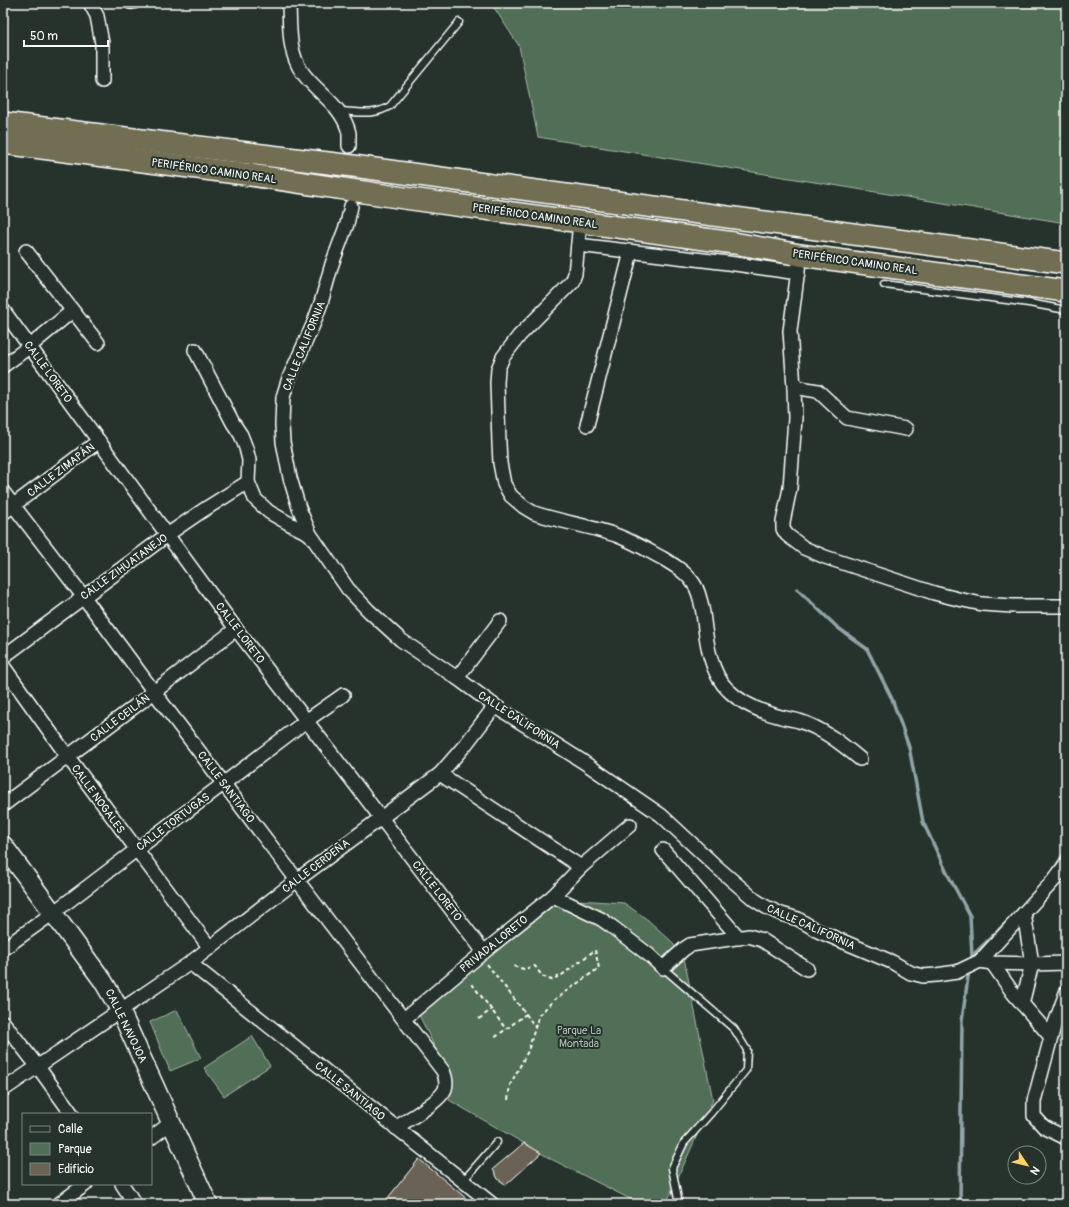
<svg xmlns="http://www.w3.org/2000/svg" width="1069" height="1207" font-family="Pangolin,sans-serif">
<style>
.green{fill:#516e56;stroke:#a8b6aa}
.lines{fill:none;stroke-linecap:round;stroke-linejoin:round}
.stream{stroke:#91a4a7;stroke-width:3.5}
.building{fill:#6b6454;stroke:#fff}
.service-casing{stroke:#fff;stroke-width:9}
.minor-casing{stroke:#fff;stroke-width:16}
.secondary-casing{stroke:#fff;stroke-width:21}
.trunk-casing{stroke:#fff;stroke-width:24}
.path{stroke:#fff;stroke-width:2;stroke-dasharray:4 3;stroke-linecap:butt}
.service{stroke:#26332d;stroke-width:6}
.minor{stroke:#26332d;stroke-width:13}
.secondary{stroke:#26332d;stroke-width:18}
.trunk{stroke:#726e52;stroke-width:21}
.labels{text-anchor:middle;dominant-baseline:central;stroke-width:4;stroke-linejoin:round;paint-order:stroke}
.street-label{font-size:11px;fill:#fff;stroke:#26332d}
.park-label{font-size:11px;fill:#b1beb3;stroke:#26332d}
</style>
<rect width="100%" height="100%" fill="#26332d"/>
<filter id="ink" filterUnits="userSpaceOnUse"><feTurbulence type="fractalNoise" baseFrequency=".025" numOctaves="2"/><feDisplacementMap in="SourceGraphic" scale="8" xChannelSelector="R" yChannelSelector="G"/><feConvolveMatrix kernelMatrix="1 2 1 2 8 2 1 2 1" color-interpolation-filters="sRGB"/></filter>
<g filter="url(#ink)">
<!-- green -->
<g class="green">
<polygon points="491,3 1066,3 1066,223 538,137 519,46"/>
<polygon points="562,899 624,903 648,920 670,940 684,958 713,1100 666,1204 640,1204 551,1159 449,1100 451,1080 419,1015 466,974"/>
<polygon points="177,1010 201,1058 170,1071 150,1022"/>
<polygon points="252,1036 270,1066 224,1096 204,1068"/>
</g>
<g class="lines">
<!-- stream -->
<g class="stream">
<polyline points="797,589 837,627 867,649 892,699 909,747 923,822 947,873 970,916 972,956"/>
<polyline points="1044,881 1052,873 1066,850"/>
<polyline points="972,956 1012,917"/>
<polyline points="960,1204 962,1020 969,970"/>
</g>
</g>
<!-- building -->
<g class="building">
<polygon points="524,1143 541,1153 506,1185 498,1179 493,1169"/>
<polygon points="419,1159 473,1204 383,1204"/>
</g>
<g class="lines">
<defs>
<g id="service">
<path d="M125,3C130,7 135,6 140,3"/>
<path d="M340,111C358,112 374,116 390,106L459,22"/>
<polyline points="884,284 1029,303 1066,310"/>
<polyline points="663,968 734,1029 747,1050 746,1070 711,1113 684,1143 672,1168 679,1204"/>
<polyline points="463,1181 497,1142"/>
</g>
<g id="minor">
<polyline points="90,3 97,16 102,43 102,81"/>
<path d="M289,3C290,27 288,52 302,72C317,93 343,106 349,133C349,137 349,142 349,146"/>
<polyline points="351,206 347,224 332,264 321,303 313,325 289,378 283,397 282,425 283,442 290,478 299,508 310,534 348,589 369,611 401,640 457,678 495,706 582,761 661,815 718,868 755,900 766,907 781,914 798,919 818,931 892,962 911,973 923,976 936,975 957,972 980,961 992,963 1032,964 1066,963"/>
<path d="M580,222L575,274L572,282L519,336L503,357L498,369L497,383L499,443L500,463L504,484L511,496L524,507L534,513C561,522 591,526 618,536C634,542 647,550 662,558C674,565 686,572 694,584C700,593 701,603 703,613C706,637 709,672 728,690C742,704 762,712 781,717C787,719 793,719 799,721C822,728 842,744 860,759"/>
<polyline points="578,245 728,263 798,273"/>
<polyline points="26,251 98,343"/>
<polyline points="800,255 790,331 794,387 795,418 790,488 783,522 783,529 787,535 804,548 825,557 934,593 958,599 982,604 1012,606 1066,606"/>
<polyline points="3,310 236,629 484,952"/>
<polyline points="195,350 233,423 241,435 246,448 249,460 248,482 255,499 269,512 290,524 310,534"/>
<polyline points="3,366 29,347 72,311"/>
<polyline points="794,387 818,391 847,418 906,429"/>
<polyline points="587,425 631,252"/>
<path d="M3,492L83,596L154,692L297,880L443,1071C446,1078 447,1083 445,1089C440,1102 408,1119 396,1128"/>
<polyline points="3,513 99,441"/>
<polyline points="3,657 167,535 202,511 248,482"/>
<polyline points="3,666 68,757 210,948"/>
<polyline points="457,678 500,621"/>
<polyline points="440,774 581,867"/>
<polyline points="3,805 154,692 236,629"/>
<polyline points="663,850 739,938"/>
<polyline points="553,896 601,919 611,926 649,955 663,968 684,949 690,945 749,936 762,940 807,969"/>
<polyline points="3,949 53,913 306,721 343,695"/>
<polyline points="980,961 1054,880 1066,864"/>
<polyline points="190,963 492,1204"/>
<polyline points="992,963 1013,993 1051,1037"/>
<polyline points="1066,993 1054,1026 1034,1101 1034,1116 1044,1127 1066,1138"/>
<polyline points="1022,1004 1032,964 1024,913"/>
<polyline points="404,1019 480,955 553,896 581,867 630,825"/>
<polyline points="3,1022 38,1067 72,1114"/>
<polyline points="3,1090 190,963 297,880 381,818 440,774 466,744 495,706"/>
<polyline points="151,1138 172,1122"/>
<polyline points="122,1184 135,1204"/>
<polyline points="59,1204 86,1184"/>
</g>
<polyline id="secondary" points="3,845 103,981 120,1010 208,1204"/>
<g id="trunk">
<polyline points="3,123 353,166 1066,263"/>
<polyline points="3,143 244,174 404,198 734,243 800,255 1066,291"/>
</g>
</defs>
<!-- service casing -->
<use href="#service" class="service-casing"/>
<!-- minor casing -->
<use href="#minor" class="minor-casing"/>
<!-- secondary casing -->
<use href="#secondary" class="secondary-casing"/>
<!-- trunk casing -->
<use href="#trunk" class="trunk-casing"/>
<!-- path -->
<g class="path">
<polyline points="487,964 526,1014 493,1039"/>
<polyline points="472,984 506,1029"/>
<polyline points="526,1014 535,1027"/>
<polyline points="479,1019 492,1009"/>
<polyline points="508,1100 510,1085 528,1051 539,1015 554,1000 599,968 595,950 562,975 551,980 542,976 535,966 524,969 513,966"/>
</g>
<!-- service -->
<use href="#service" class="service"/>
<!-- minor -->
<use href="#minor" class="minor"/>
<!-- secondary -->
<use href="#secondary" class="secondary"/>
<!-- trunk -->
<use href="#trunk" class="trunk"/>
</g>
</g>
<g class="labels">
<!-- street labels -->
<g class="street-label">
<text transform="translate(214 171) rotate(8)">PERIFÉRICO CAMINO REAL</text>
<text transform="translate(535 216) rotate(8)">PERIFÉRICO CAMINO REAL</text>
<text transform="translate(855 262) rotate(8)">PERIFÉRICO CAMINO REAL</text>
<text transform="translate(304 346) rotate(-68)">CALLE CALIFORNIA</text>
<text transform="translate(48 372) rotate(54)">CALLE LORETO</text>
<text transform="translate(61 470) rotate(-37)">CALLE ZIMAPÁN</text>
<text transform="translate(124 567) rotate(-36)">CALLE ZIHUATANEJO</text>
<text transform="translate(240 633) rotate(53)">CALLE LORETO</text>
<text transform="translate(120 718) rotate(-37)">CALLE CEILÁN</text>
<text transform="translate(519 720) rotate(33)">CALLE CALIFORNIA</text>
<text transform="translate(226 787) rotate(53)">CALLE SANTIAGO</text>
<text transform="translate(98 799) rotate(54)">CALLE NOGALES</text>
<text transform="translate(173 822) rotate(-37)">CALLE TORTUGAS</text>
<text transform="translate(316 866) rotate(-37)">CALLE CERDEÑA</text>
<text transform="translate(437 891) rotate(52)">CALLE LORETO</text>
<text transform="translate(811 927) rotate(24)">CALLE CALIFORNIA</text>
<text transform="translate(494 944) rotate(-39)">PRIVADA LORETO</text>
<text transform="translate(126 1026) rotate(64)">CALLE NAVOJOA</text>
<text transform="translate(350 1091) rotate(39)">CALLE SANTIAGO</text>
</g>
<!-- park labels -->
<g class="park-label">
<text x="579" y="1030">Parque La<tspan x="579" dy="13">Montada</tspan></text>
</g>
</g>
<!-- margin -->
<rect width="1069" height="1207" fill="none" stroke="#26332d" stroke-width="16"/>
<rect x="8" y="8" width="1053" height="1191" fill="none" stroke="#fff" stroke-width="1.5" filter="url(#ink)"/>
<!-- legend -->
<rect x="22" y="1113" width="130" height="72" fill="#26332d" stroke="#7d8581"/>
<rect x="30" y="1126" width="20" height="6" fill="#26332d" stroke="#7d8581"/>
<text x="58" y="1133" font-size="12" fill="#ffffff">Calle</text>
<rect x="30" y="1143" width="20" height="12" fill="#516e56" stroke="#7d8581"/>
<text x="58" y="1153" font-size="12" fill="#ffffff">Parque</text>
<rect x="30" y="1163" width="20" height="12" fill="#6b6454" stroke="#7d8581"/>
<text x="58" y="1173" font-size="12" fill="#ffffff">Edificio</text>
<!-- north arrow -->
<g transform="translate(1027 1165) rotate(125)"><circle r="19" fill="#26332d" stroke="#7d8581"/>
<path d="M0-3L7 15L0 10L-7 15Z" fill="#ffd166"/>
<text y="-6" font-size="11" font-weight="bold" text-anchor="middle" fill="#ffffff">N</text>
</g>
<!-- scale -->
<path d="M24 40v6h84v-6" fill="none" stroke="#ffffff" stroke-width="2"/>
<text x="30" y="40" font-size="12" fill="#ffffff" stroke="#26332d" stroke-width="3" paint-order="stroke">50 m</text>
</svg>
